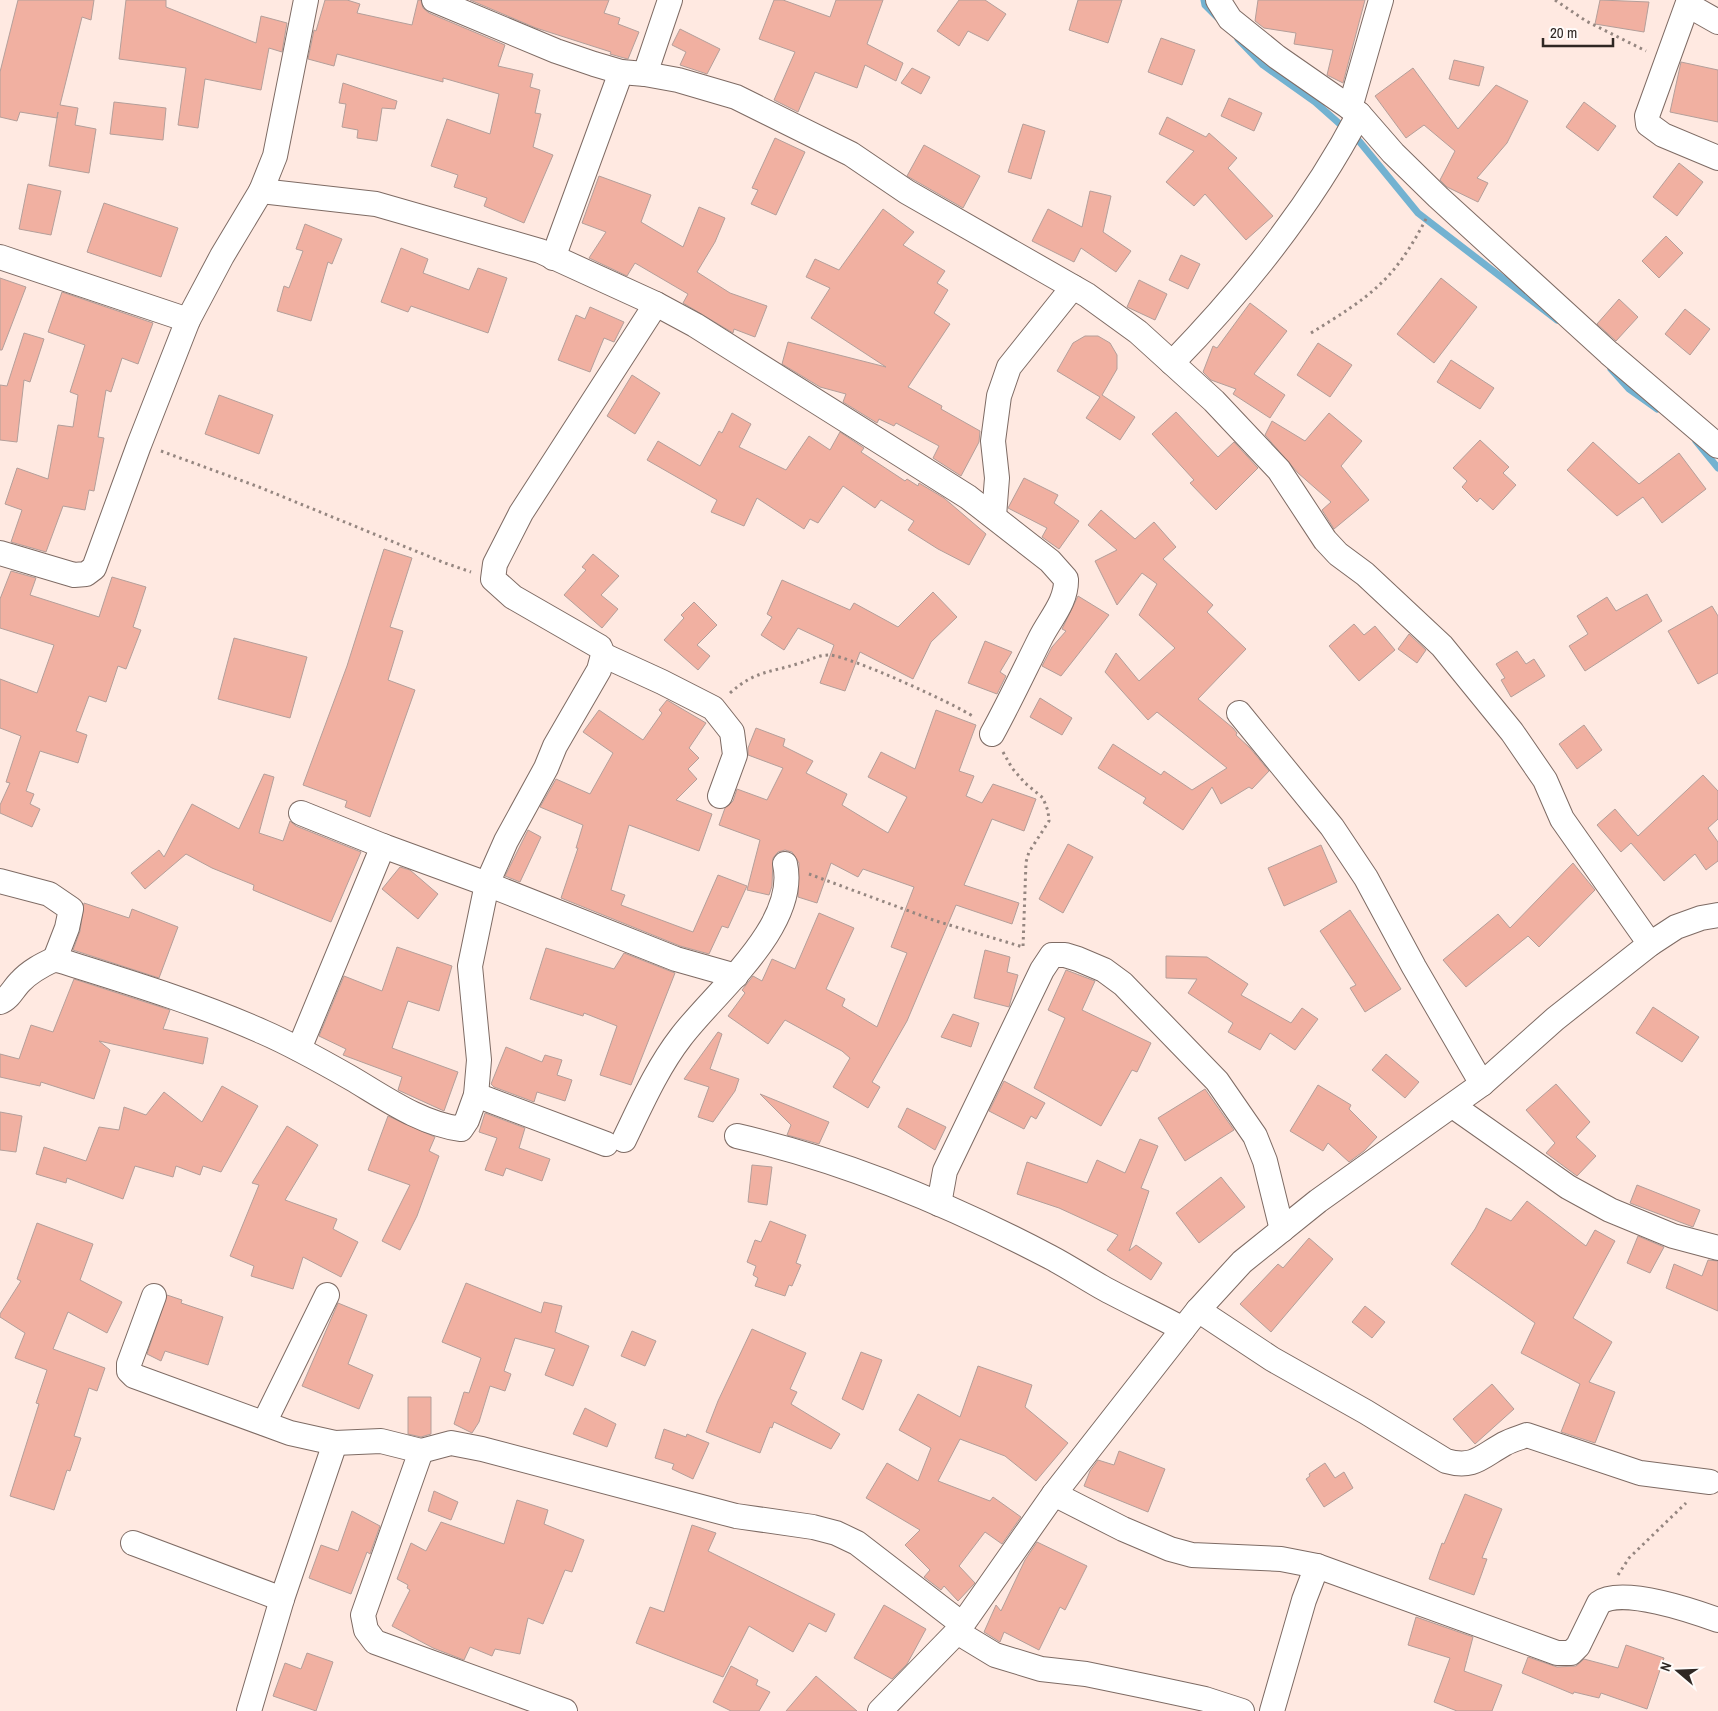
<svg xmlns="http://www.w3.org/2000/svg" width="1718" height="1711" font-family="'Archivo Narrow',sans-serif">
<style>
.lines{fill:none;stroke-linecap:round;stroke-linejoin:round}
.stream{stroke:#73b2d1;stroke-width:7}
.building{fill:#f1b0a1;stroke:#b49f9a}
.minor-casing{stroke:#7e6b64;stroke-width:26}
.path{stroke:#958680;stroke-width:3;stroke-dasharray:2.5 4;stroke-linecap:butt}
.minor{stroke:#fff;stroke-width:24}
</style>
<rect width="100%" height="100%" fill="#ffe9e1"/>
<g class="lines">
<!-- stream -->
<g class="stream">
<polyline points="1204,0 1205,5 1217,17"/>
<polyline points="1238,39 1263,65 1315,102 1359,141 1418,213 1557,320"/>
<polyline points="1611,369 1629,389 1657,409"/>
<polyline points="1696,441 1718,468"/>
</g>
</g>
<!-- building -->
<g class="building">
<polygon points="18,0 94,0 91,20 82,17 60,105 78,108 75,125 96,129 89,173 49,166 58,112 57,118 20,112 17,121 0,117 0,72"/>
<polygon points="126,0 166,0 166,7 256,43 261,16 287,23 282,52 269,48 261,90 205,79 198,128 178,125 186,68 119,59"/>
<polygon points="325,0 347,0 360,4 357,13 412,25 418,0 421,0 423,8 429,13 505,45 498,66 533,74 530,87 540,90 535,113 541,114 533,147 553,155 524,223 484,206 487,198 454,187 458,175 431,166 447,119 490,134 499,94 443,78 443,82 337,54 334,66 308,59 314,30 316,31"/>
<polygon points="470,0 609,0 604,13 620,18 618,24 639,32 628,59 624,58 610,54 611,52 536,28"/>
<polygon points="774,0 783,0 830,17 836,0 883,0 867,44 903,63 896,81 865,65 857,88 815,72 798,112 774,100 795,52 759,39"/>
<polygon points="959,0 985,0 1006,14 988,41 968,31 959,46 937,31"/>
<polygon points="1078,0 1122,0 1108,43 1069,30"/>
<polygon points="1258,0 1365,0 1343,83 1327,75 1333,50 1294,44 1296,33 1264,28 1255,21"/>
<polygon points="1600,0 1649,2 1644,32 1595,24"/>
<polygon points="680,29 720,49 707,74 680,65 686,52 672,45"/>
<polygon points="1161,38 1195,50 1182,85 1148,72"/>
<polygon points="1454,60 1484,67 1479,86 1449,79"/>
<polygon points="1681,62 1718,70 1718,122 1670,112"/>
<polygon points="912,68 930,77 921,94 901,83"/>
<polygon points="1413,68 1458,129 1496,85 1528,101 1507,143 1477,178 1488,183 1478,202 1447,187 1440,180 1455,151 1424,125 1406,138 1375,96"/>
<polygon points="343,83 397,101 395,109 382,108 377,141 357,138 358,130 342,127 346,104 339,103"/>
<polygon points="1229,98 1262,113 1254,131 1221,116"/>
<polygon points="114,102 166,108 163,140 110,134"/>
<polygon points="1584,102 1616,126 1598,151 1566,127"/>
<polygon points="1167,117 1206,137 1209,133 1237,158 1228,168 1273,216 1246,240 1205,194 1194,206 1166,182 1194,151 1159,134"/>
<polygon points="1023,124 1045,131 1031,179 1008,172"/>
<polygon points="775,138 805,152 776,215 751,204 758,190 752,188"/>
<polygon points="924,145 980,176 963,208 907,176"/>
<polygon points="1679,163 1703,182 1677,216 1653,197"/>
<polygon points="599,176 651,195 641,222 683,247 699,207 725,218 715,242 697,272 730,293 767,306 755,337 734,329 733,333 683,303 688,294 635,263 627,276 589,258 606,232 582,223"/>
<polygon points="28,184 61,191 51,235 19,229"/>
<polygon points="1090,191 1111,196 1103,232 1131,251 1116,272 1081,248 1074,262 1032,241 1048,209 1082,227"/>
<polygon points="104,203 178,228 161,277 87,252"/>
<polygon points="883,209 914,232 903,245 945,271 937,283 948,290 934,313 950,324 908,387 942,406 941,409 980,431 979,442 961,476 933,458 939,446 896,423 894,426 879,419 877,423 843,402 846,394 820,387 782,364 788,342 886,367 811,318 830,288 806,277 815,259 839,270"/>
<polygon points="305,224 342,239 332,264 328,262 311,321 277,311 284,286 289,288 303,251 296,249"/>
<polygon points="1666,236 1683,253 1659,278 1642,261"/>
<polygon points="401,248 428,259 423,273 469,290 478,268 507,278 488,333 411,306 408,312 381,302"/>
<polygon points="1181,255 1200,264 1188,289 1169,280"/>
<polygon points="0,278 26,287 2,350 0,350"/>
<polygon points="1441,278 1477,307 1434,363 1397,334"/>
<polygon points="1139,280 1167,294 1155,320 1127,307"/>
<polygon points="62,292 153,323 138,364 122,358 111,392 106,390 98,437 104,438 94,491 89,490 85,510 63,506 46,552 11,542 22,510 5,504 17,468 48,479 58,425 73,427 78,395 70,392 85,345 48,332"/>
<polygon points="1619,299 1638,317 1616,341 1597,324"/>
<polygon points="1250,303 1287,331 1254,374 1285,395 1270,418 1233,394 1236,389 1211,380 1203,372 1213,346 1217,348"/>
<polygon points="590,307 624,322 614,342 604,338 590,372 558,360 576,315 585,319"/>
<polygon points="1685,309 1710,329 1690,355 1665,334"/>
<polygon points="24,333 44,339 30,382 24,380 17,442 0,440 0,385 7,386"/>
<polygon points="1085,336 1098,336 1110,343 1117,355 1117,369 1102,395 1135,417 1120,440 1086,418 1100,397 1057,371 1073,343"/>
<polygon points="1318,343 1352,365 1330,397 1297,375"/>
<polygon points="1451,360 1494,388 1480,409 1437,382"/>
<polygon points="632,375 660,393 635,434 607,416"/>
<polygon points="219,395 273,415 259,454 205,434"/>
<polygon points="1176,412 1218,457 1234,442 1258,468 1216,510 1190,483 1194,480 1152,434"/>
<polygon points="732,413 751,424 739,447 786,470 809,436 830,450 840,432 864,448 861,452 905,481 907,479 918,486 919,483 944,498 986,534 969,565 938,549 908,530 914,521 881,500 875,508 843,486 818,523 810,519 804,529 757,498 744,526 711,512 717,500 647,460 658,441 700,466 719,431 722,433"/>
<polygon points="1329,413 1362,441 1341,466 1369,500 1334,529 1322,510 1331,502 1298,473 1265,435 1272,421 1305,441"/>
<polygon points="1480,440 1509,467 1503,473 1516,485 1493,510 1480,498 1477,502 1462,487 1467,481 1453,468"/>
<polygon points="1593,442 1639,484 1679,453 1706,489 1662,523 1643,497 1617,516 1567,470"/>
<polygon points="1024,478 1058,495 1054,503 1079,521 1059,549 1042,537 1047,528 1008,508"/>
<polygon points="1101,510 1135,539 1154,522 1176,547 1163,559 1213,605 1207,612 1246,649 1198,699 1233,728 1237,733 1236,735 1250,748 1269,771 1252,789 1249,787 1221,804 1212,787 1183,830 1143,803 1146,798 1098,768 1113,744 1161,775 1164,771 1192,790 1227,768 1157,712 1148,720 1105,672 1116,653 1139,681 1175,648 1139,615 1157,584 1142,573 1117,605 1095,561 1117,550 1088,525"/>
<polygon points="384,549 412,558 390,627 403,631 388,680 415,690 370,817 345,807 347,801 303,785 347,666"/>
<polygon points="593,554 619,576 601,595 618,609 602,628 564,595 586,570 582,567"/>
<polygon points="11,571 36,578 30,595 99,617 112,577 146,587 133,627 141,630 126,669 118,666 106,702 89,696 76,731 87,735 78,763 40,751 26,791 34,794 30,804 40,809 32,827 0,813 0,805 10,783 6,782 21,736 0,728 0,679 37,693 54,645 0,628 0,599"/>
<polygon points="782,580 850,610 854,603 898,627 933,592 957,617 931,642 913,679 860,652 845,691 820,683 834,645 798,628 784,650 761,635 772,617 767,614"/>
<polygon points="1647,594 1662,621 1585,671 1569,646 1588,634 1577,616 1607,597 1616,611"/>
<polygon points="1078,596 1109,615 1061,676 1042,666 1052,647 1066,631 1062,629"/>
<polygon points="694,602 717,625 697,645 710,656 698,670 664,640 684,618 681,615"/>
<polygon points="1712,606 1718,616 1718,673 1698,684 1668,631"/>
<polygon points="1354,624 1364,635 1375,626 1395,650 1359,681 1329,646"/>
<polygon points="1409,634 1426,650 1417,663 1398,649"/>
<polygon points="234,638 307,657 290,718 218,699"/>
<polygon points="985,641 1012,652 1000,672 1006,676 997,694 968,683"/>
<polygon points="1517,651 1526,664 1534,659 1545,676 1511,697 1501,680 1505,678 1496,664"/>
<polygon points="1040,698 1072,718 1062,735 1030,717"/>
<polygon points="667,700 706,723 689,748 699,758 688,769 697,779 676,800 712,814 699,851 629,825 611,890 625,895 621,905 693,932 718,875 747,886 728,928 722,926 709,954 680,946 561,898 578,848 576,848 583,825 540,807 556,779 590,794 613,753 583,732 599,710 643,740 662,713 659,710"/>
<polygon points="936,710 976,725 959,771 974,776 966,796 982,803 993,784 1036,799 1024,831 992,819 964,885 1019,903 1012,924 956,905 907,1021 872,1082 880,1087 868,1108 833,1087 850,1058 842,1051 785,1020 768,1044 728,1016 745,993 742,990 753,976 762,981 772,959 795,969 819,913 854,928 826,989 845,999 842,1006 877,1027 907,953 891,947 914,887 863,869 858,877 831,863 817,903 798,897 799,863 792,852 785,850 778,852 773,858 772,886 769,895 747,890 760,840 719,825 725,808 733,801 737,789 767,800 783,768 748,755 748,748 756,728 785,739 783,746 813,761 806,773 847,794 842,805 888,833 907,797 868,777 881,752 915,769"/>
<polygon points="1584,725 1602,750 1577,769 1559,744"/>
<polygon points="264,774 274,777 259,833 283,841 290,821 296,826 361,852 331,922 253,890 254,885 212,868 186,854 145,889 131,873 159,850 164,857 192,804 239,829"/>
<polygon points="1703,775 1718,791 1718,819 1708,828 1718,842 1718,861 1706,870 1695,854 1664,881 1631,843 1621,852 1597,825 1615,809 1638,836"/>
<polygon points="528,830 541,837 520,882 505,876"/>
<polygon points="1068,844 1093,857 1063,913 1039,899"/>
<polygon points="1321,845 1337,882 1284,906 1268,868"/>
<polygon points="1573,863 1595,890 1539,947 1528,936 1466,987 1443,960 1498,914 1510,928"/>
<polygon points="400,867 410,870 438,894 418,919 382,889"/>
<polygon points="84,903 129,918 132,909 178,927 159,978 73,950 80,931"/>
<polygon points="1350,910 1401,989 1365,1012 1350,988 1356,985 1320,931"/>
<polygon points="397,947 452,966 439,1011 408,1001 392,1048 458,1072 444,1111 398,1090 402,1077 343,1055 346,1049 319,1036 344,976 382,991"/>
<polygon points="546,948 614,969 624,953 675,973 631,1085 600,1075 617,1026 584,1013 583,1016 530,999"/>
<polygon points="985,950 1010,957 1007,972 1018,975 1009,1007 974,998"/>
<polygon points="1166,956 1207,957 1248,984 1241,995 1291,1023 1302,1008 1318,1019 1295,1050 1270,1033 1260,1050 1228,1032 1233,1023 1188,993 1197,979 1166,978"/>
<polygon points="1066,970 1095,981 1082,1010 1151,1043 1137,1072 1132,1070 1101,1126 1034,1088 1065,1018 1048,1010"/>
<polygon points="74,979 170,1010 163,1029 208,1038 203,1064 99,1041 110,1050 94,1099 41,1082 40,1086 0,1077 0,1054 19,1059 31,1025 53,1032"/>
<polygon points="1653,1007 1699,1037 1682,1062 1636,1033"/>
<polygon points="953,1014 979,1023 971,1047 941,1037"/>
<polygon points="718,1032 722,1034 710,1069 739,1079 735,1091 713,1122 698,1117 709,1087 684,1079"/>
<polygon points="506,1047 542,1062 545,1055 562,1060 557,1075 572,1080 565,1101 537,1092 534,1102 494,1087 491,1084"/>
<polygon points="1386,1054 1419,1082 1405,1098 1372,1070"/>
<polygon points="1004,1081 1045,1103 1036,1119 1031,1116 1024,1129 989,1111"/>
<polygon points="1556,1084 1590,1122 1576,1137 1596,1156 1577,1176 1546,1153 1555,1143 1526,1110"/>
<polygon points="1318,1085 1351,1105 1349,1109 1377,1137 1364,1151 1349,1162 1328,1143 1323,1151 1290,1131"/>
<polygon points="222,1086 258,1106 221,1172 203,1166 200,1175 176,1166 173,1177 135,1166 123,1199 67,1178 66,1183 36,1174 44,1147 86,1161 99,1127 119,1130 124,1107 146,1115 164,1092 202,1122"/>
<polygon points="1205,1089 1234,1130 1185,1161 1158,1118"/>
<polygon points="760,1094 829,1122 819,1144 787,1135 791,1125"/>
<polygon points="907,1108 946,1127 935,1150 898,1127"/>
<polygon points="0,1112 22,1116 16,1152 0,1150"/>
<polygon points="485,1113 525,1128 519,1148 550,1159 542,1181 506,1168 503,1176 485,1170 497,1138 479,1132"/>
<polygon points="388,1116 435,1137 429,1151 439,1156 417,1216 400,1250 382,1241 410,1185 368,1170"/>
<polygon points="287,1126 318,1145 285,1200 337,1219 333,1229 358,1242 341,1277 303,1257 293,1289 251,1276 254,1266 230,1256 259,1185 252,1183"/>
<polygon points="1140,1139 1158,1146 1141,1188 1149,1191 1129,1251 1136,1245 1162,1263 1151,1280 1107,1250 1118,1235 1059,1208 1017,1194 1027,1162 1087,1183 1097,1160 1125,1173"/>
<polygon points="752,1165 772,1167 767,1205 748,1202"/>
<polygon points="1221,1177 1245,1207 1199,1243 1176,1213"/>
<polygon points="1637,1185 1700,1210 1693,1227 1630,1203"/>
<polygon points="1527,1201 1586,1246 1595,1230 1615,1241 1573,1318 1612,1342 1589,1382 1615,1392 1595,1443 1561,1432 1580,1384 1521,1353 1535,1323 1451,1264 1475,1229 1486,1208 1511,1221"/>
<polygon points="770,1221 806,1235 796,1263 801,1265 792,1286 789,1285 785,1296 755,1286 758,1278 753,1275 756,1266 747,1262 755,1240 761,1242"/>
<polygon points="37,1223 93,1244 80,1280 122,1302 107,1333 68,1312 53,1349 105,1368 97,1391 89,1388 74,1436 81,1438 70,1471 67,1470 54,1510 10,1496 39,1404 36,1403 47,1370 15,1358 25,1333 0,1317 0,1314 21,1281 17,1279"/>
<polygon points="1638,1236 1664,1247 1650,1273 1627,1263"/>
<polygon points="1309,1238 1333,1259 1271,1332 1240,1304 1278,1264 1283,1268"/>
<polygon points="1708,1260 1718,1261 1718,1311 1666,1288 1674,1264 1702,1276"/>
<polygon points="466,1283 541,1313 544,1302 562,1306 555,1332 589,1346 573,1386 545,1375 555,1349 515,1338 504,1371 511,1374 505,1391 490,1386 479,1422 472,1433 454,1424 464,1392 469,1393 481,1358 442,1342"/>
<polygon points="167,1295 182,1300 181,1303 223,1317 208,1365 165,1351 161,1361 147,1354"/>
<polygon points="338,1303 367,1315 348,1364 373,1375 359,1409 302,1386"/>
<polygon points="1365,1306 1385,1322 1372,1338 1352,1322"/>
<polygon points="752,1329 806,1353 790,1389 797,1392 791,1404 840,1434 831,1449 774,1422 772,1428 770,1427 760,1453 706,1432 718,1401"/>
<polygon points="632,1331 656,1341 645,1366 621,1356"/>
<polygon points="861,1352 882,1360 863,1410 842,1399"/>
<polygon points="978,1366 1032,1385 1025,1407 1068,1443 1036,1481 1005,1456 960,1439 938,1481 990,1501 993,1497 1021,1517 1002,1544 985,1532 959,1566 975,1583 958,1601 944,1586 941,1590 924,1577 930,1570 905,1545 920,1530 866,1498 887,1463 918,1481 931,1448 899,1430 918,1394 960,1417"/>
<polygon points="1492,1384 1514,1409 1475,1444 1453,1419"/>
<polygon points="408,1397 431,1397 431,1434 421,1437 408,1434"/>
<polygon points="585,1408 616,1424 607,1447 573,1434"/>
<polygon points="664,1429 686,1437 687,1434 709,1443 693,1479 672,1469 674,1464 655,1458"/>
<polygon points="1119,1451 1165,1469 1148,1512 1084,1486 1090,1471 1098,1460 1114,1465"/>
<polygon points="1325,1463 1335,1478 1344,1472 1353,1488 1324,1507 1306,1479 1310,1476 1309,1474"/>
<polygon points="434,1491 458,1502 451,1520 428,1511"/>
<polygon points="1465,1494 1502,1509 1482,1558 1487,1559 1474,1595 1429,1579 1442,1543 1444,1544"/>
<polygon points="517,1500 548,1510 544,1524 584,1540 572,1572 565,1570 543,1624 528,1618 520,1654 495,1649 492,1656 470,1647 464,1660 433,1648 392,1626 410,1590 407,1588 408,1585 397,1579 411,1543 426,1551 441,1522 504,1544"/>
<polygon points="352,1511 380,1526 370,1554 367,1552 351,1594 309,1578 321,1545 338,1551"/>
<polygon points="692,1525 716,1533 708,1551 835,1614 826,1632 809,1623 793,1652 749,1626 723,1677 636,1643 650,1607 664,1612"/>
<polygon points="1037,1542 1087,1566 1065,1610 1060,1607 1039,1650 1004,1632 1000,1642 984,1632 996,1605 1001,1611 1025,1560"/>
<polygon points="884,1605 926,1629 907,1664 892,1679 854,1658"/>
<polygon points="1416,1617 1473,1637 1464,1671 1502,1685 1492,1711 1457,1711 1434,1702 1450,1658 1408,1645"/>
<polygon points="1626,1645 1664,1658 1647,1709 1601,1693 1599,1698 1574,1692 1573,1694 1522,1673 1528,1657 1557,1667 1576,1666 1584,1659 1618,1668"/>
<polygon points="307,1653 333,1662 316,1711 273,1696 285,1663 301,1669"/>
<polygon points="731,1666 758,1680 756,1685 770,1692 759,1711 731,1711 713,1702"/>
<polygon points="816,1676 857,1711 786,1711"/>
</g>
<g class="lines">
<defs>
<g id="minor">
<polyline points="434,0 556,51 594,64 621,72 645,74 678,80 736,97 851,154 907,192 1087,295 1138,332 1214,401 1279,470 1325,540 1338,554 1365,574 1442,646 1512,732 1545,780 1562,819 1650,944"/>
<polyline points="1218,0 1230,19 1277,57 1359,114 1393,153 1438,197 1609,353 1718,446"/>
<polyline points="1689,0 1647,116 1648,124 1663,135 1718,158"/>
<polyline points="1688,5 1718,22"/>
<polyline points="645,74 670,0"/>
<polyline points="1350,108 1381,0"/>
<path d="M261,191L376,204L540,251L656,304L695,325L968,497L1050,561L1066,579C1067,602 1049,620 1040,639C1024,671 1009,703 992,734"/>
<polyline points="0,257 188,320"/>
<polyline points="553,258 621,72"/>
<path d="M1172,363C1244,289 1311,206 1359,114"/>
<polyline points="994,516 997,478 993,441 999,396 1009,367 1073,287"/>
<polyline points="0,553 74,575 86,574 94,568 139,445 188,320 222,256 261,191 275,156 306,0"/>
<polyline points="603,655 662,682 713,708 732,732 735,755 720,796"/>
<polyline points="1239,713 1332,827 1366,878 1414,967 1482,1084"/>
<polyline points="301,813 383,846"/>
<polyline points="0,881 49,894 71,909 67,928 55,959"/>
<path d="M0,1002C9,999 13,989 20,982C30,971 42,965 55,959C125,981 196,1002 263,1032C293,1045 323,1062 351,1078C385,1098 421,1124 461,1129L467,1120L476,1095L479,1060L470,966L487,884L506,841L546,768L555,746L599,670L603,655L600,647L513,597L493,579L495,564L521,513L656,304"/>
<polyline points="299,1049 383,846 487,884 676,959 736,976"/>
<polyline points="476,1095 606,1144"/>
<polyline points="1453,1106 1568,1187 1610,1210 1673,1236 1718,1248"/>
<path d="M737,1136C846,1161 951,1205 1050,1257C1069,1267 1087,1279 1105,1289C1131,1303 1157,1315 1183,1329"/>
<path d="M624,1140C641,1105 657,1068 681,1037C714,993 799,926 785,864"/>
<polyline points="939,1204 945,1171 1042,970 1052,955 1065,955 1078,959 1104,970 1123,984 1217,1081 1255,1136 1265,1161 1282,1230"/>
<polyline points="154,1296 129,1364 129,1371 134,1376 290,1433 335,1443 381,1441 421,1451 451,1443 482,1449 736,1516 813,1527 836,1533 857,1543 962,1624"/>
<path d="M1198,1310L1272,1359L1366,1412L1446,1461C1474,1469 1482,1456 1504,1444C1511,1440 1519,1438 1527,1435L1640,1473L1710,1482"/>
<polyline points="264,1423 327,1295"/>
<polyline points="421,1451 363,1615 366,1630 375,1642 565,1711"/>
<path d="M1054,1494L1123,1529L1170,1549L1192,1555L1281,1559L1317,1566L1557,1653H1571L1578,1646L1599,1603C1621,1586 1693,1611 1718,1620"/>
<polyline points="133,1543 282,1599"/>
<polyline points="957,1632 995,1655 1041,1669 1086,1674 1149,1687 1205,1699 1242,1711"/>
<polyline points="249,1711 282,1599 335,1443"/>
<polyline points="880,1711 957,1632 1054,1494 1198,1310 1242,1262 1318,1201 1482,1084 1555,1019 1650,944 1676,927 1701,918 1718,915"/>
<polyline points="1272,1711 1304,1600 1317,1566"/>
</g>
</defs>
<!-- minor casing -->
<use href="#minor" class="minor-casing"/>
<!-- path -->
<g class="path">
<polyline points="1555,0 1586,21 1646,51"/>
<path d="M1311,333C1371,296 1394,281 1427,217"/>
<polyline points="161,451 259,487 445,563 471,572"/>
<path d="M730,693C756,670 770,673 800,663C810,660 818,655 829,655C850,656 955,704 974,717"/>
<polyline points="1003,752 1012,768 1025,783 1043,798 1048,811 1049,821 1029,852 1026,862 1023,947"/>
<polyline points="809,874 936,921 1023,947"/>
<polyline points="1618,1575 1629,1558 1686,1503"/>
</g>
<!-- minor -->
<use href="#minor" class="minor"/>
</g>
<!-- north arrow -->
<g transform="translate(1678 1671) rotate(289)" stroke="#fffbf9" stroke-width="4" paint-order="stroke">
<path d="M0-4L9 19L0 12L-9 19Z" fill="#2f2723"/>
<text y="-8" font-size="14" font-weight="bold" text-anchor="middle" fill="#2f2723">N</text>
</g>
<!-- scale -->
<path d="M1543 38v8h70v-8" fill="none" stroke="#2f2723" stroke-width="2.5"/>
<text x="1550" y="38" font-size="15" fill="#2f2723" stroke="#fffbf9" stroke-width="4" paint-order="stroke">20 m</text>
</svg>
